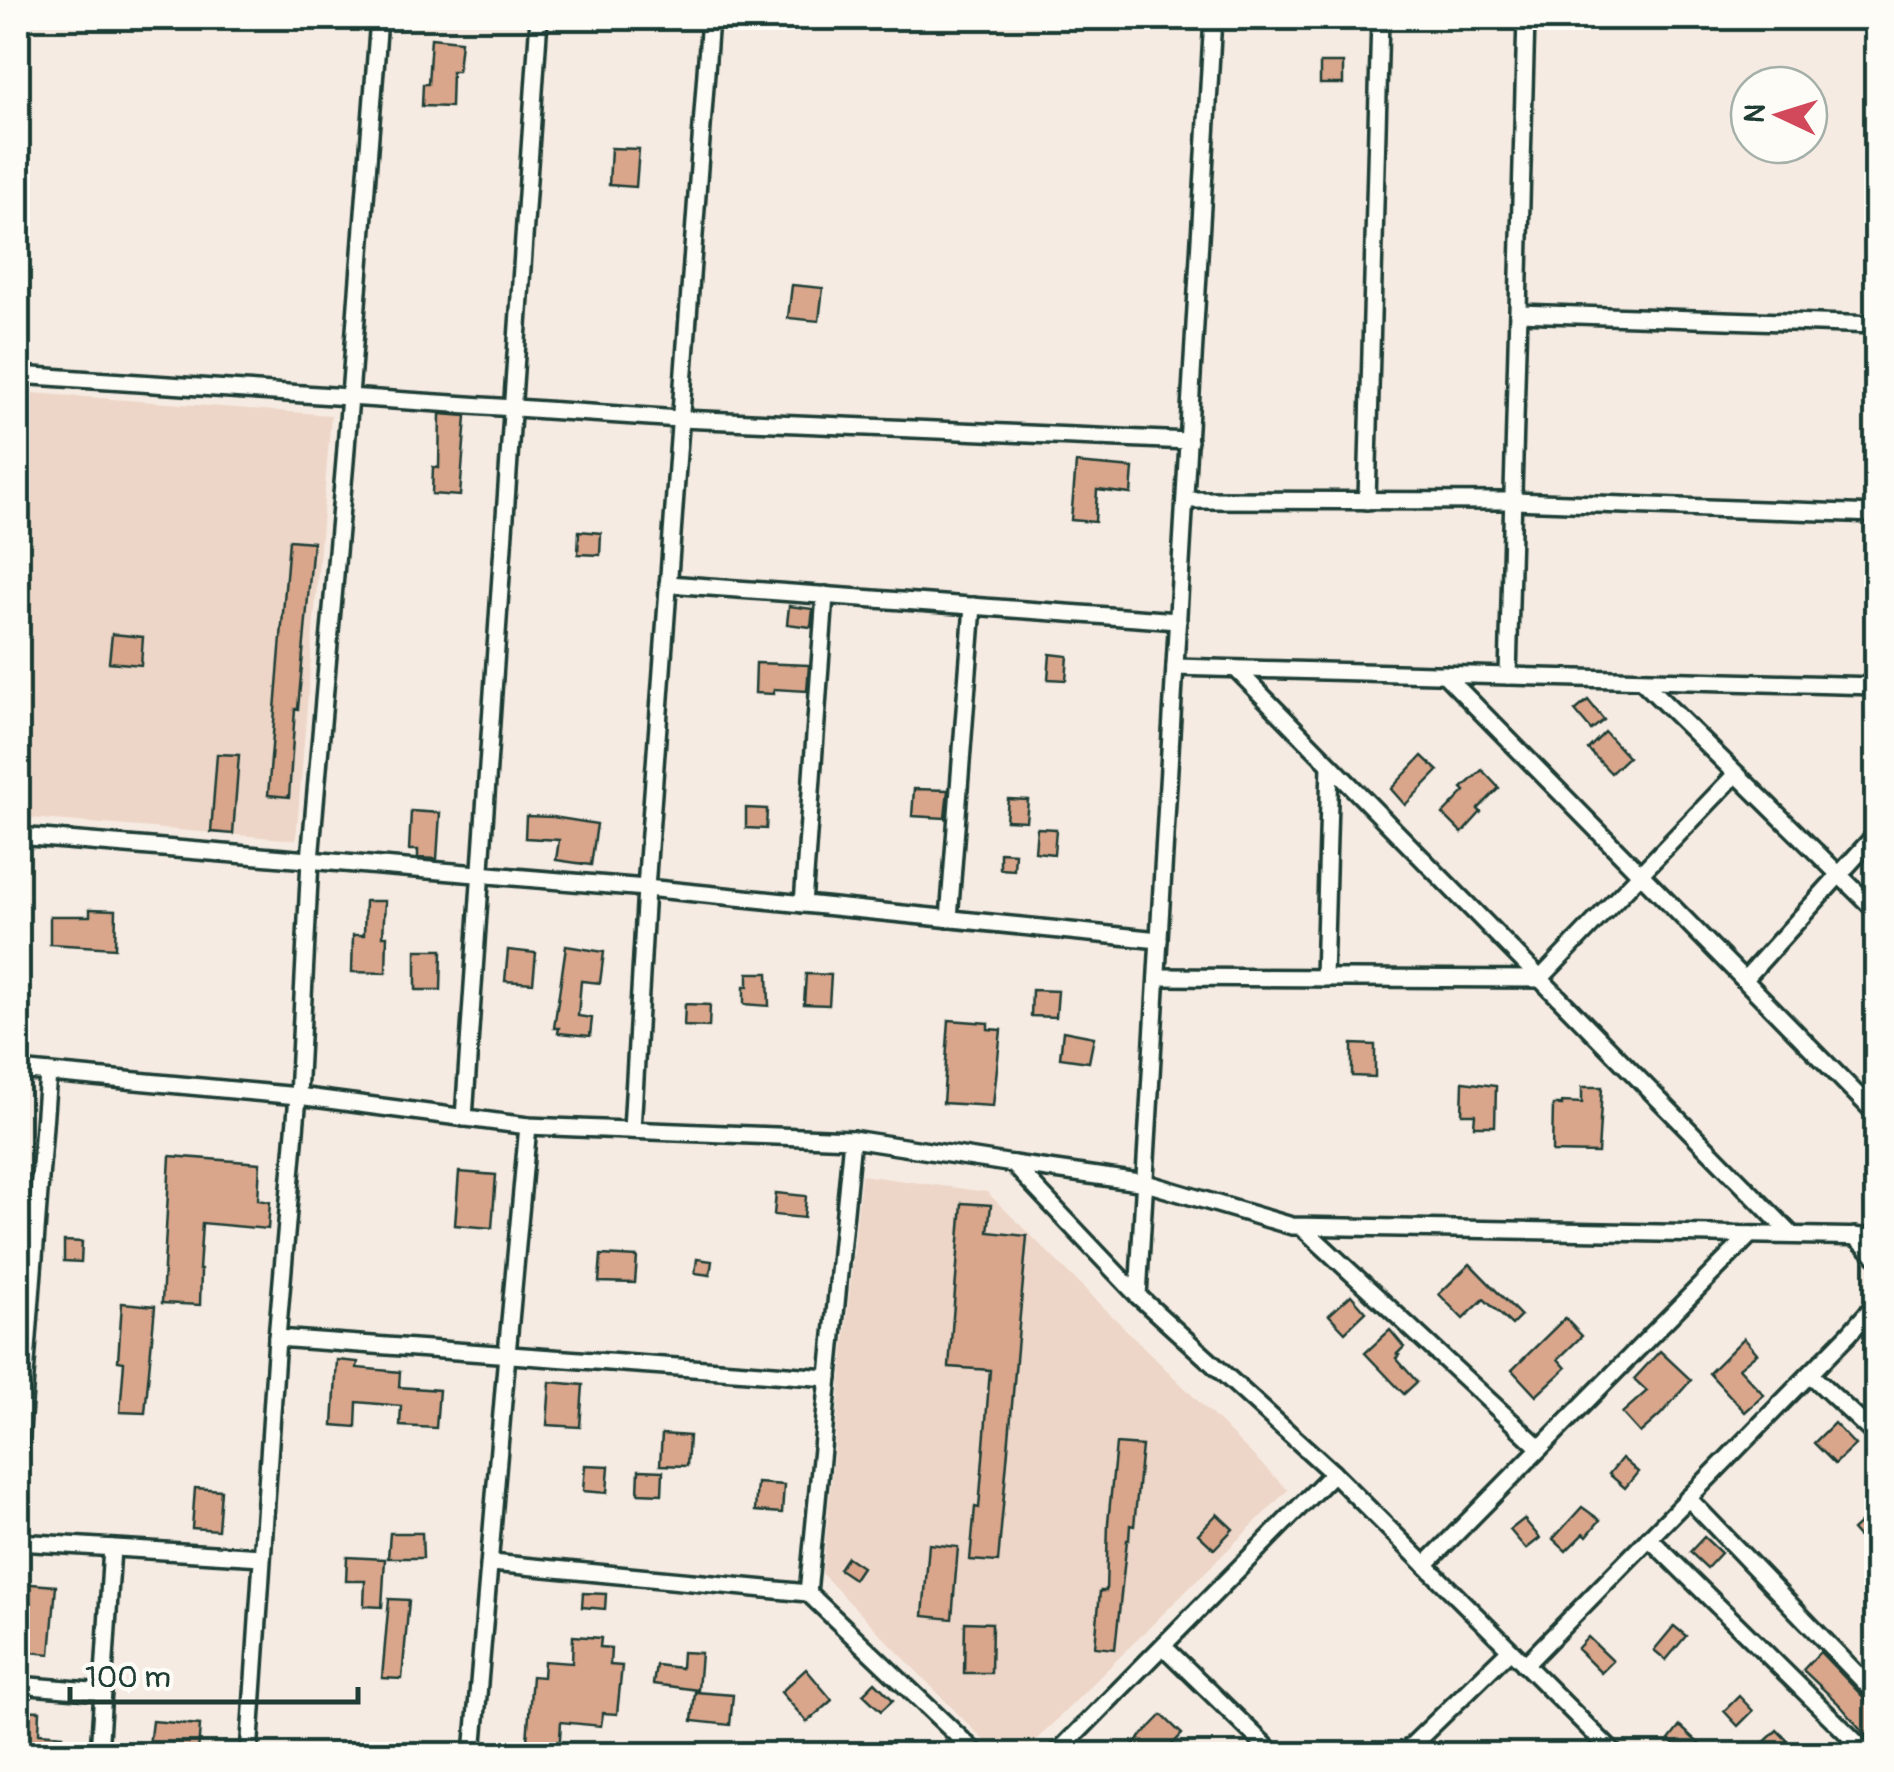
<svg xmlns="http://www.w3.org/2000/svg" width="1894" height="1772" font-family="Pangolin,sans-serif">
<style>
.built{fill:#edd6c8}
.building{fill:#d9a68c;stroke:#1f3d34;stroke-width:2.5}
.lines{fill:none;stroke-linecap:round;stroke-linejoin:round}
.street-casing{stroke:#1f3d34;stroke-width:22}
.street{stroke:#fdfcf7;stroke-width:15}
</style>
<rect width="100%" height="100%" fill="#f6ebe2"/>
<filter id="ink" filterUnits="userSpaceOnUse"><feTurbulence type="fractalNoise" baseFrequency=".01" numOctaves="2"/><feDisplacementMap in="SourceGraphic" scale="20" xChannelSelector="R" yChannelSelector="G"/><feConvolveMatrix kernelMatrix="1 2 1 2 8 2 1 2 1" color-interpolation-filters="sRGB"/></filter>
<g filter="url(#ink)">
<!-- built -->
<g class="built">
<polygon points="18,392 331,415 296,840 18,817"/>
<polygon points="861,1175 987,1192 1288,1490 1022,1754 997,1754 822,1574"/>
</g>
<!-- building -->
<g class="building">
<polygon points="431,38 461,41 458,71 452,71 451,107 422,106 423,84 428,84"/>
<rect x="1320" y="63" width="23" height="21"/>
<polygon points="611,148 639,149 636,187 609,185"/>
<polygon points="792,285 823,288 819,321 788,318"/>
<polygon points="440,414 466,416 460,496 432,494 433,467 439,468"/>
<polygon points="1076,463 1133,468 1131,494 1097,490 1095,522 1071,520"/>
<polygon points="579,531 601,533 600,555 578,554"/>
<polygon points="289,540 313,542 298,709 295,709 289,797 268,795"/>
<polygon points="789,606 813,609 811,627 787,624"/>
<polygon points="112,634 143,637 141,665 109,662"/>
<polygon points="1050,654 1068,656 1066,680 1048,679"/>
<polygon points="756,663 809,665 807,691 774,689 774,694 755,693"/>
<polygon points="1588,700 1604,720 1591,730 1575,711"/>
<polygon points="1605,732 1628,757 1611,773 1588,749"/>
<polygon points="217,754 239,755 233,834 211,832"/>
<polygon points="1422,756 1438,771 1405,805 1391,789"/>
<polygon points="1482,770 1499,788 1478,809 1481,812 1462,833 1443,814 1465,791 1462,788"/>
<polygon points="914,789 948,790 945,818 912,816"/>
<polygon points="1008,799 1028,800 1026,821 1006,820"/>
<polygon points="746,808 767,809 766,829 746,828"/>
<polygon points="411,811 440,813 437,859 418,858 418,850 409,850"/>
<polygon points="526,816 553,817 597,824 591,865 556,860 559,840 525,838"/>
<polygon points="1037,828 1056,829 1054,854 1035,852"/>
<polygon points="1000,852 1015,853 1014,870 1000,869"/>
<polygon points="365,901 385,901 383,936 387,936 386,973 352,972 353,935 364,935"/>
<polygon points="90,909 116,910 115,948 50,944 50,916 90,916"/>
<polygon points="566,946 604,952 600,983 581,981 578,1016 592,1018 590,1036 558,1033 559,1028 554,1028"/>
<polygon points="416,950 442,950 441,990 416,990"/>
<polygon points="508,950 536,953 533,983 505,981"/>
<polygon points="748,973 768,973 769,1006 744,1004 744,986 748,986"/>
<polygon points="806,974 831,975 829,1005 804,1004"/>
<polygon points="1032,990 1058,991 1056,1017 1031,1016"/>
<polygon points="685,1004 710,1005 709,1027 684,1026"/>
<polygon points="949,1020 988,1023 988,1029 1001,1030 993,1106 943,1103"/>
<polygon points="1063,1031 1094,1037 1089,1062 1060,1058"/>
<polygon points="1352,1044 1375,1045 1375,1077 1352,1076"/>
<polygon points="1463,1082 1496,1086 1495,1126 1474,1126 1475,1114 1462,1114"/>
<polygon points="1582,1087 1602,1087 1598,1153 1552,1152 1553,1105 1562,1105 1562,1102 1582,1103"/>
<polygon points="170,1156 260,1163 258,1200 270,1202 268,1229 202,1223 199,1270 201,1270 200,1305 162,1303"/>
<polygon points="459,1172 496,1175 492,1228 455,1225"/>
<polygon points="776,1193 806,1196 804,1218 774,1215"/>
<polygon points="962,1203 991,1205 988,1232 1027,1236 998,1562 970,1560 975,1507 979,1508 990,1370 949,1367"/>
<polygon points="64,1241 82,1242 81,1262 64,1261"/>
<polygon points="601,1255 637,1257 635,1283 599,1282"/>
<polygon points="697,1259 712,1261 710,1275 695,1273"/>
<polygon points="1470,1264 1521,1316 1512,1325 1484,1299 1463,1319 1439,1294"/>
<polygon points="1351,1295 1366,1312 1345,1332 1329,1315"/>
<polygon points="122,1303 155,1306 145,1413 120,1412 124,1362 118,1361"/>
<polygon points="1565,1318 1582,1336 1558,1359 1566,1368 1536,1396 1512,1370"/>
<polygon points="1390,1330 1404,1347 1397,1354 1399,1355 1396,1358 1417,1382 1404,1394 1365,1353"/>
<polygon points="1744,1338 1757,1353 1739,1368 1764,1395 1745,1412 1709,1373"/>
<polygon points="1660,1351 1691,1380 1660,1415 1640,1433 1622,1413 1647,1391 1634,1379"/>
<polygon points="337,1360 358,1362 357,1368 400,1372 399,1387 439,1390 436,1428 400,1426 401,1406 357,1402 356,1427 333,1425"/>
<polygon points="550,1382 583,1385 580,1427 547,1425"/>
<polygon points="1834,1423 1855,1445 1835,1464 1814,1443"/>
<polygon points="662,1434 689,1436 687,1466 660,1465"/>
<polygon points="1116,1444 1142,1446 1134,1526 1130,1525 1129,1540 1127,1540 1115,1649 1095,1647 1100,1591 1106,1591 1108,1523"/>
<polygon points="1622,1458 1638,1472 1625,1488 1609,1474"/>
<polygon points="585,1465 609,1466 607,1493 583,1491"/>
<polygon points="639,1470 663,1471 662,1494 638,1493"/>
<polygon points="757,1483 784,1485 782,1513 755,1511"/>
<polygon points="195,1488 221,1490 218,1530 192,1528"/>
<polygon points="1582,1507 1600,1520 1587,1536 1584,1533 1566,1551 1553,1539"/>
<polygon points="1876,1508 1876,1557 1852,1530"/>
<polygon points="1217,1514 1233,1529 1214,1549 1198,1534"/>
<polygon points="1524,1519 1540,1538 1526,1549 1510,1530"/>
<polygon points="390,1533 422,1533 423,1558 388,1558"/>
<polygon points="1704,1537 1721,1553 1707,1568 1690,1552"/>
<polygon points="929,1544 958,1547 952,1619 923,1616"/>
<polygon points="347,1557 385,1559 382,1607 364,1606 365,1581 346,1581"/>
<polygon points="847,1557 862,1567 854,1579 839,1569"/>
<polygon points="18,1583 56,1586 50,1654 18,1651"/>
<polygon points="583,1593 606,1594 605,1609 582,1607"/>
<polygon points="389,1599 409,1600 402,1679 382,1678"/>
<polygon points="965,1622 992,1623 991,1673 964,1673"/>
<polygon points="1674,1626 1686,1636 1666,1660 1654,1650"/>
<polygon points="573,1636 601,1638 600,1647 611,1648 610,1665 622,1666 617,1714 603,1713 601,1726 561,1722 559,1754 526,1754 532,1676 543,1677 544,1661 572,1663"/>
<polygon points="1588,1637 1613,1661 1601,1673 1577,1649"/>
<polygon points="682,1652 701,1653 698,1690 653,1684 656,1665 681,1668"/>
<polygon points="1820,1652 1868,1702 1876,1705 1876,1747 1840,1705 1803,1670"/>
<polygon points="806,1669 832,1700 807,1722 781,1692"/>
<polygon points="875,1682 893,1700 881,1711 863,1694"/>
<polygon points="695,1692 733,1695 730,1725 692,1721"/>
<polygon points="1739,1696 1753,1711 1738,1726 1724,1711"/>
<polygon points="18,1710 40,1711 39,1733 63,1735 61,1754 18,1754"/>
<polygon points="1162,1715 1182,1734 1163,1754 1124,1754"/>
<polygon points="152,1721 200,1725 198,1754 148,1754"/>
<polygon points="1680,1726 1710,1754 1685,1754 1669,1740"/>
<polygon points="1777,1730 1801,1754 1752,1754"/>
</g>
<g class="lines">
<defs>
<g id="street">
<polyline points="1518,313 1876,325"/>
<polyline points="18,375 680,419 1189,441"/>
<polyline points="1185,500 1513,501 1876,514"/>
<polyline points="1367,501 1380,18"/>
<polyline points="668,584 1178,621"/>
<polyline points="1175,667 1876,686"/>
<polyline points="1236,669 1792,1235"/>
<polyline points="1444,674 1876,1114"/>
<polyline points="1508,676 1526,18"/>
<polyline points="1642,681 1876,911"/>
<polyline points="18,836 646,888 1159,940"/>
<polyline points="803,904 825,595"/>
<polyline points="949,919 973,606"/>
<polyline points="1157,977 1540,979 1736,774"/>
<polyline points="1324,978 1330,765"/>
<polyline points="1744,980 1876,834"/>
<polyline points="18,1070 298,1096 528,1126 852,1139 1013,1164 1138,1296 1333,1473 1615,1754"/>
<polyline points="464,1118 539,18"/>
<polyline points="632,1130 646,888 710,18"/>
<polyline points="1013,1164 1146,1183 1292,1226 1876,1237"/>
<polyline points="1302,1227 1540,1448"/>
<polyline points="1855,1236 1876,1256"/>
<polyline points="1138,1296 1213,18"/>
<polyline points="277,1338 829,1378"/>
<polyline points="1810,1374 1876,1436"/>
<polyline points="18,1469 48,1073"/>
<polyline points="1688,1498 1876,1694"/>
<polyline points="1649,1538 1868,1754"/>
<polyline points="18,1542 262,1557"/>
<polyline points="491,1563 808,1593 977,1754"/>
<polyline points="1425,1565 1750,1235"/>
<polyline points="808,1593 852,1139"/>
<polyline points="1163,1646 1274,1754"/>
<polyline points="1525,1665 1849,1334 1876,1303"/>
<polyline points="18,1685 103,1692"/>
<polyline points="99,1754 112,1548"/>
<polyline points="249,1754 277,1338 298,1096 310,860 345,461 379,18"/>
<polyline points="473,1754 507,1354 528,1126"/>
<polyline points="1056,1754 1333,1473"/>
<polyline points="1403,1754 1510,1650"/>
</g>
</defs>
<!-- street casing -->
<use href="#street" class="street-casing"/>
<!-- street -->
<use href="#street" class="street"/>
</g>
</g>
<!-- margin -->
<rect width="1894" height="1772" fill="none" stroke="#fdfcf7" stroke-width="60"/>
<rect x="30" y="30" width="1834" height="1712" fill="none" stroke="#1f3d34" stroke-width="4" filter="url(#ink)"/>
<!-- north arrow -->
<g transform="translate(1779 115) rotate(274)"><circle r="48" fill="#fdfcf7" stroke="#a4b0a9" stroke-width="2.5"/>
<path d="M0-8L18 38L0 25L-18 38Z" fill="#d1495b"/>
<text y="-15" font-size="28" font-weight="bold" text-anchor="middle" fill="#1f3d34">N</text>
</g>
<!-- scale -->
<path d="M70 1687v15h288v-15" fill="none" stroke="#1f3d34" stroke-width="5"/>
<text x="85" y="1687" font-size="30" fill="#1f3d34" stroke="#fdfcf7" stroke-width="8" paint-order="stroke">100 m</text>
</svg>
